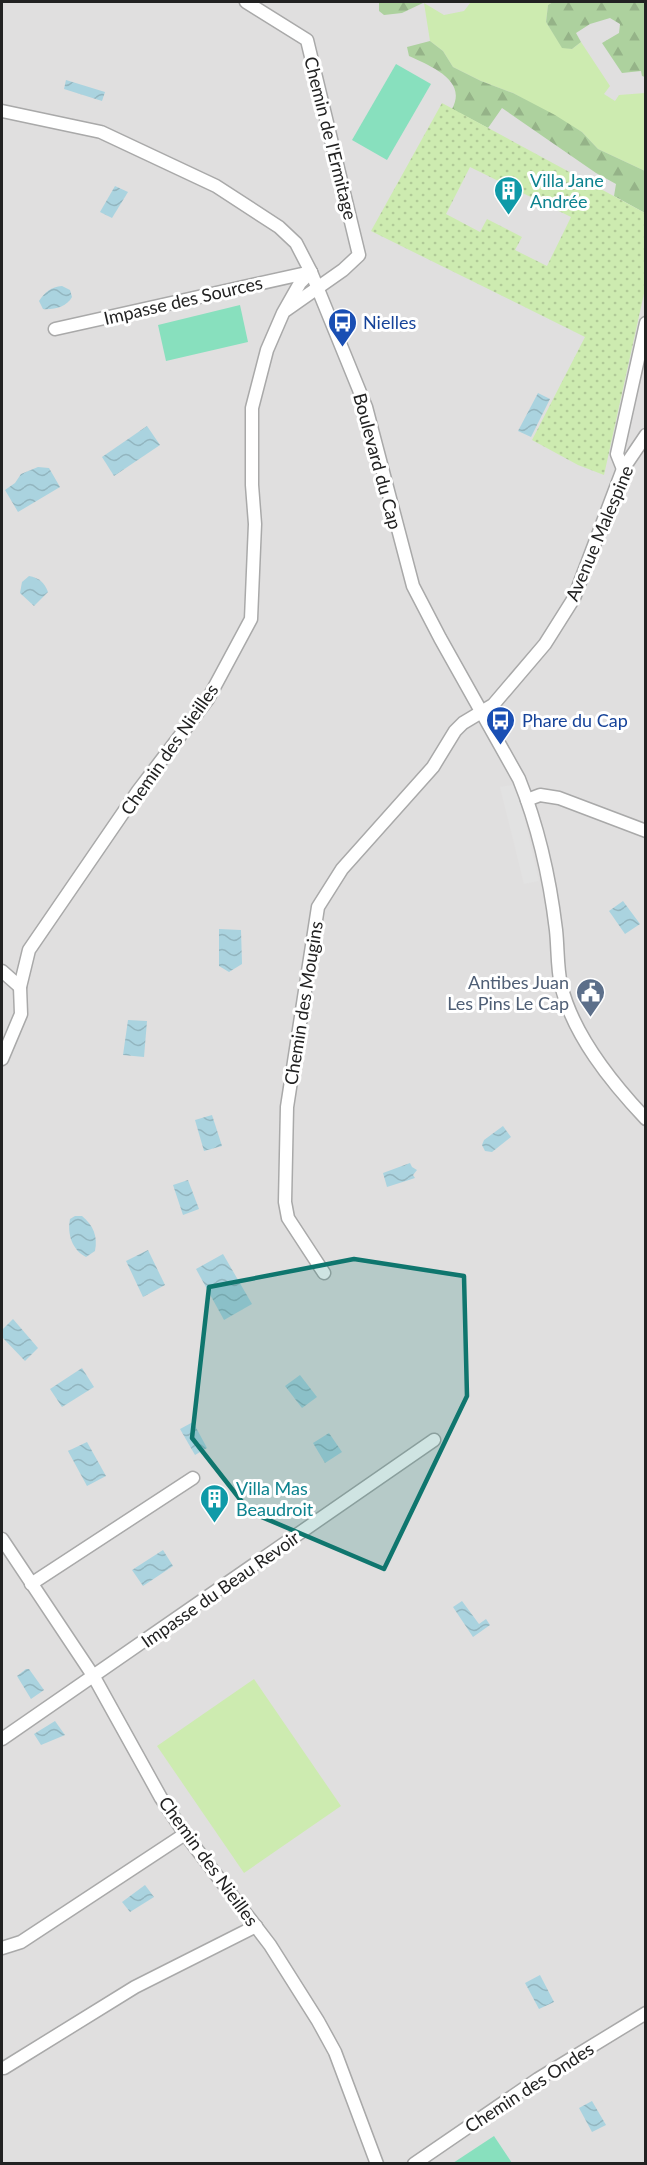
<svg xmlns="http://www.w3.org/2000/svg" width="647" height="2165" font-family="Lato,sans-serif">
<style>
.residential{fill:#e0dfdf}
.grass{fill:#cdebb0}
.forest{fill:url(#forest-firs)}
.garden{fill:url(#garden-dots);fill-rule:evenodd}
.pitch{fill:#88e0be}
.parking{fill:#e2e2e2}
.water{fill:url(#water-waves)}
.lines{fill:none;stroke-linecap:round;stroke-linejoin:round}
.street-casing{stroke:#a9a9a9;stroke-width:15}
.street{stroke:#fff;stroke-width:12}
.marked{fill:#0f766e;fill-opacity:0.2;stroke:#0f766e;stroke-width:4.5;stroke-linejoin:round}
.labels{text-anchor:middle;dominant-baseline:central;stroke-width:6;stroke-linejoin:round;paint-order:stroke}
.street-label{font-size:18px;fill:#222;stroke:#fff}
.culture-label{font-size:18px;fill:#0d838f;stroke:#fff;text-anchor:start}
.transit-label{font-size:18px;fill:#164399;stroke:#fff;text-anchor:start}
.service-label{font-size:18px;fill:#4e5e75;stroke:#fff;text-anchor:end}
</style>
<defs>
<pattern id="forest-firs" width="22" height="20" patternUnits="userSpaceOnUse" patternTransform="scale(1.5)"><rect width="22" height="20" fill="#add19e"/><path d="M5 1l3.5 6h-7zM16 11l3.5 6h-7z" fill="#95b388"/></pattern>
<pattern id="garden-dots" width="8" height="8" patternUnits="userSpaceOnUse" patternTransform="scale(1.5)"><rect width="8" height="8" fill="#cdebb0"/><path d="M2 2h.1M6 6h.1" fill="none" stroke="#b0c997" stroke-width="1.8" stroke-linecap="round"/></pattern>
<pattern id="water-waves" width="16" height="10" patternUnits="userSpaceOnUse" patternTransform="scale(1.5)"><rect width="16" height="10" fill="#aad3df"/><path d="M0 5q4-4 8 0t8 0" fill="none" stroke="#92b5bf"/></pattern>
</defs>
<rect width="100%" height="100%" fill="#f2efe9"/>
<!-- residential -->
<rect class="residential" x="2" y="2" width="643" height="2161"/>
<!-- grass -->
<g class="grass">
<polygon points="471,2 553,2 548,5 546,22 562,47 572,49 581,42 610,86 604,94 615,101 619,95 645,93 645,171 598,149 582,132 513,93 481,81 453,67 443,51 430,41 424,3 444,15 464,11"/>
<polygon points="254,1679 341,1806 244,1873 157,1746"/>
</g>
<!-- forest -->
<g class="forest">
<polygon points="379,2 425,2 402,13 384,15 379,11"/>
<polygon points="553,2 645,2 645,77 642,76 641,71 622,73 602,43 619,33 620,24 610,18 590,24 576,33 581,42 572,49 562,48 546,22 548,5"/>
<path d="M430,41L443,51L453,67L481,81L513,93L555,115L582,132L598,149L645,171V213L614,196L616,184L596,173L502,108L488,128L452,109C468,80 430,66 409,56L407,47Z"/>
</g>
<!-- garden -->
<path class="garden" d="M442,103L645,213V289L604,475L578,465L532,440L585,337L371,231ZM470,167L571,217L547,266L515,250L522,237L487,219L480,232L446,214Z"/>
<!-- pitch -->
<g class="pitch">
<polygon points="396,64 431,84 387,160 352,140"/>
<polygon points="240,305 248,342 166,361 158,325"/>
<polygon points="494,2136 512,2163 453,2163"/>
</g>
<!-- parking -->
<polygon class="parking" points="513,785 520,800 539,881 524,884 500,787"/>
<!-- water -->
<g class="water">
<polygon points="66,80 105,92 102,101 64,89"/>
<polygon points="115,186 128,192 112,218 100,212"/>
<path d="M62,286L70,290L72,297C67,307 53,310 43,309L39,301C45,292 51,287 62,286Z"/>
<polygon points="538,393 550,399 531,437 518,431"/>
<polygon points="147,426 160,445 114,476 102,457"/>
<polygon points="38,467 49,468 60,487 18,512 5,490 15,483 21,474"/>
<path d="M29,576C39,578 44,582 48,592L34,606L20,593L22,582Z"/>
<polygon points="623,901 640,924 625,934 609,911"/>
<polygon points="219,929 241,930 242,964 229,972 219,966"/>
<polygon points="128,1020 147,1021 144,1057 123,1055"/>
<polygon points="212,1115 222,1146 204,1151 195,1120"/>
<polygon points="503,1126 511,1137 492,1152 485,1151 482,1145 484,1140"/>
<polygon points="410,1163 412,1167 417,1170 413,1175 415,1178 387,1187 383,1173"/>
<polygon points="188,1180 199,1209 183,1215 173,1185"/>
<path d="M75,1216H82C93,1225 98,1236 95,1251L86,1257C72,1250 67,1234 70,1219Z"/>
<polygon points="148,1250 165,1285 143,1297 126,1261"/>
<polygon points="223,1254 252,1304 224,1320 196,1269"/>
<polygon points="13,1319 38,1348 25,1361 2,1337 2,1330"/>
<polygon points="82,1368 94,1387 62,1407 50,1389"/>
<polygon points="300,1375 317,1397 302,1408 285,1386"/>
<polygon points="193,1422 207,1448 195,1455 180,1429"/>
<polygon points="329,1433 342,1452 325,1463 313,1443"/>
<polygon points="87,1442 106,1476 87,1486 68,1451"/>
<polygon points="163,1550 173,1566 143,1586 132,1570"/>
<polygon points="462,1601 479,1624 486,1619 490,1625 473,1637 453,1607"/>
<polygon points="26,1669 29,1669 44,1690 31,1699 17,1676"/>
<polygon points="55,1721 65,1735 41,1745 34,1734"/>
<polygon points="145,1885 154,1897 130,1912 122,1902"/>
<polygon points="540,1975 554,2002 539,2009 525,1983"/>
<polygon points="592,2101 606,2125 592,2132 579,2108"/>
</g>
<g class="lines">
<defs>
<g id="street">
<polyline points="246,2 307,40 359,255 343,270 286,310"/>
<path d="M2,111L101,132L216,186L279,227L296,243L311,272L366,407L413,586L440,638L519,779C538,826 550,880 556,930C558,948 557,967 561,985C573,1035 611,1082 646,1119"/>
<polyline points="55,329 311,272"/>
<polyline points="623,469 617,454 646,323"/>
<polyline points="527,800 540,795 559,798 646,831"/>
<polyline points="2,971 20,987"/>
<polyline points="2,1059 21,1014 20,987 29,950 138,791 208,699 251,619 255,524 252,485 252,408 267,350 283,313 300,283 311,272"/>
<polyline points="324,1273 288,1218 285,1202 287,1107 318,907 342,869 433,767 455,731 463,723 493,705 545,644 574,598 623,469 646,435"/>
<polyline points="2,1539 94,1677 161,1798 185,1834 270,1945 318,2021 335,2052 377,2164"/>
<polyline points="31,1584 193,1478"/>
<polyline points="2,1739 434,1440"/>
<polyline points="2,1948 21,1942 185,1834"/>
<polyline points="4,2068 135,1987 256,1926"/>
<polyline points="414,2164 538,2079 646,2013"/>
</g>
</defs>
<!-- street casing -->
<use href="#street" class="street-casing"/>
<!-- street -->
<use href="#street" class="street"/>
</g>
<!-- marked area -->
<path class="marked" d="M354,1259L464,1276L467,1396L384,1569L250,1512L192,1438L209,1287Z"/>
<!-- icons -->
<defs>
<symbol id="building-pin" viewBox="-11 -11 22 30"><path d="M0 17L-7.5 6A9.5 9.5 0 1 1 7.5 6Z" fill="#0f9aa8" stroke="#fff"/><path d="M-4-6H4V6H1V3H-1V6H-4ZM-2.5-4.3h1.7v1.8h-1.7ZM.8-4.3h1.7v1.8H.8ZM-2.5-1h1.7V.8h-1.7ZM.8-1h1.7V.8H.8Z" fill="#fff"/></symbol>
<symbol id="bus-pin" viewBox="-11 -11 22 30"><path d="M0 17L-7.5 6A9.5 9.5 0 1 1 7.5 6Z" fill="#1a4fb4" stroke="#fff"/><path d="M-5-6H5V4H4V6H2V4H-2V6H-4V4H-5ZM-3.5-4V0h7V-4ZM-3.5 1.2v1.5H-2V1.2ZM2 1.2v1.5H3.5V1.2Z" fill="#fff"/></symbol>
<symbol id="civic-pin" viewBox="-11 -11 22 30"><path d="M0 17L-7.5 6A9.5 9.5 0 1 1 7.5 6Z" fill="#5c6f8a" stroke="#fff"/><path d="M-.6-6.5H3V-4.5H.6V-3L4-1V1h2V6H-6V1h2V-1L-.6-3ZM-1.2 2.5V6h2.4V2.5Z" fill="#fff"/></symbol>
</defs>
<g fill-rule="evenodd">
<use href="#building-pin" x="492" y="174" width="33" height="45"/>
<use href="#bus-pin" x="326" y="306" width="33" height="45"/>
<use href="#bus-pin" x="484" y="704" width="33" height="45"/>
<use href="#civic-pin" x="574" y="976" width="33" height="45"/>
<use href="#building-pin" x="198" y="1482" width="33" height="45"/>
</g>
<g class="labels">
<!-- street labels -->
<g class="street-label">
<text transform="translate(331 138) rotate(76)">Chemin de l'Ermitage</text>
<text transform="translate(183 300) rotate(-13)">Impasse des Sources</text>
<text transform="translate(378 461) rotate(75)">Boulevard du Cap</text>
<text transform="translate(599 533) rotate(-67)">Avenue Malespine</text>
<text transform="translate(169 749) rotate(-55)">Chemin des Nieilles</text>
<text transform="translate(303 1003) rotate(-81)">Chemin des Mougins</text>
<text transform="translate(220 1589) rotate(-35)">Impasse du Beau Revoir</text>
<text transform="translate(209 1861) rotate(54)">Chemin des Nieilles</text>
<text transform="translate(529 2087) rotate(-33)">Chemin des Ondes</text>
</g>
<!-- culture labels -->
<g class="culture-label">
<text x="530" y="180">Villa Jane<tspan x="530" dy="21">Andrée</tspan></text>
<text x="236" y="1488">Villa Mas<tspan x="236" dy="21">Beaudroit</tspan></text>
</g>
<!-- transit labels -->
<g class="transit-label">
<text x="363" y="322">Nielles</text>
<text x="522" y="720">Phare du Cap</text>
</g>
<!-- service labels -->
<g class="service-label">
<text x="569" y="982">Antibes Juan<tspan x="569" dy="21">Les Pins Le Cap</tspan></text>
</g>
</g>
<!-- border -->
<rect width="647" height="2165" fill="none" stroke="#222222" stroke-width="6"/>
</svg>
